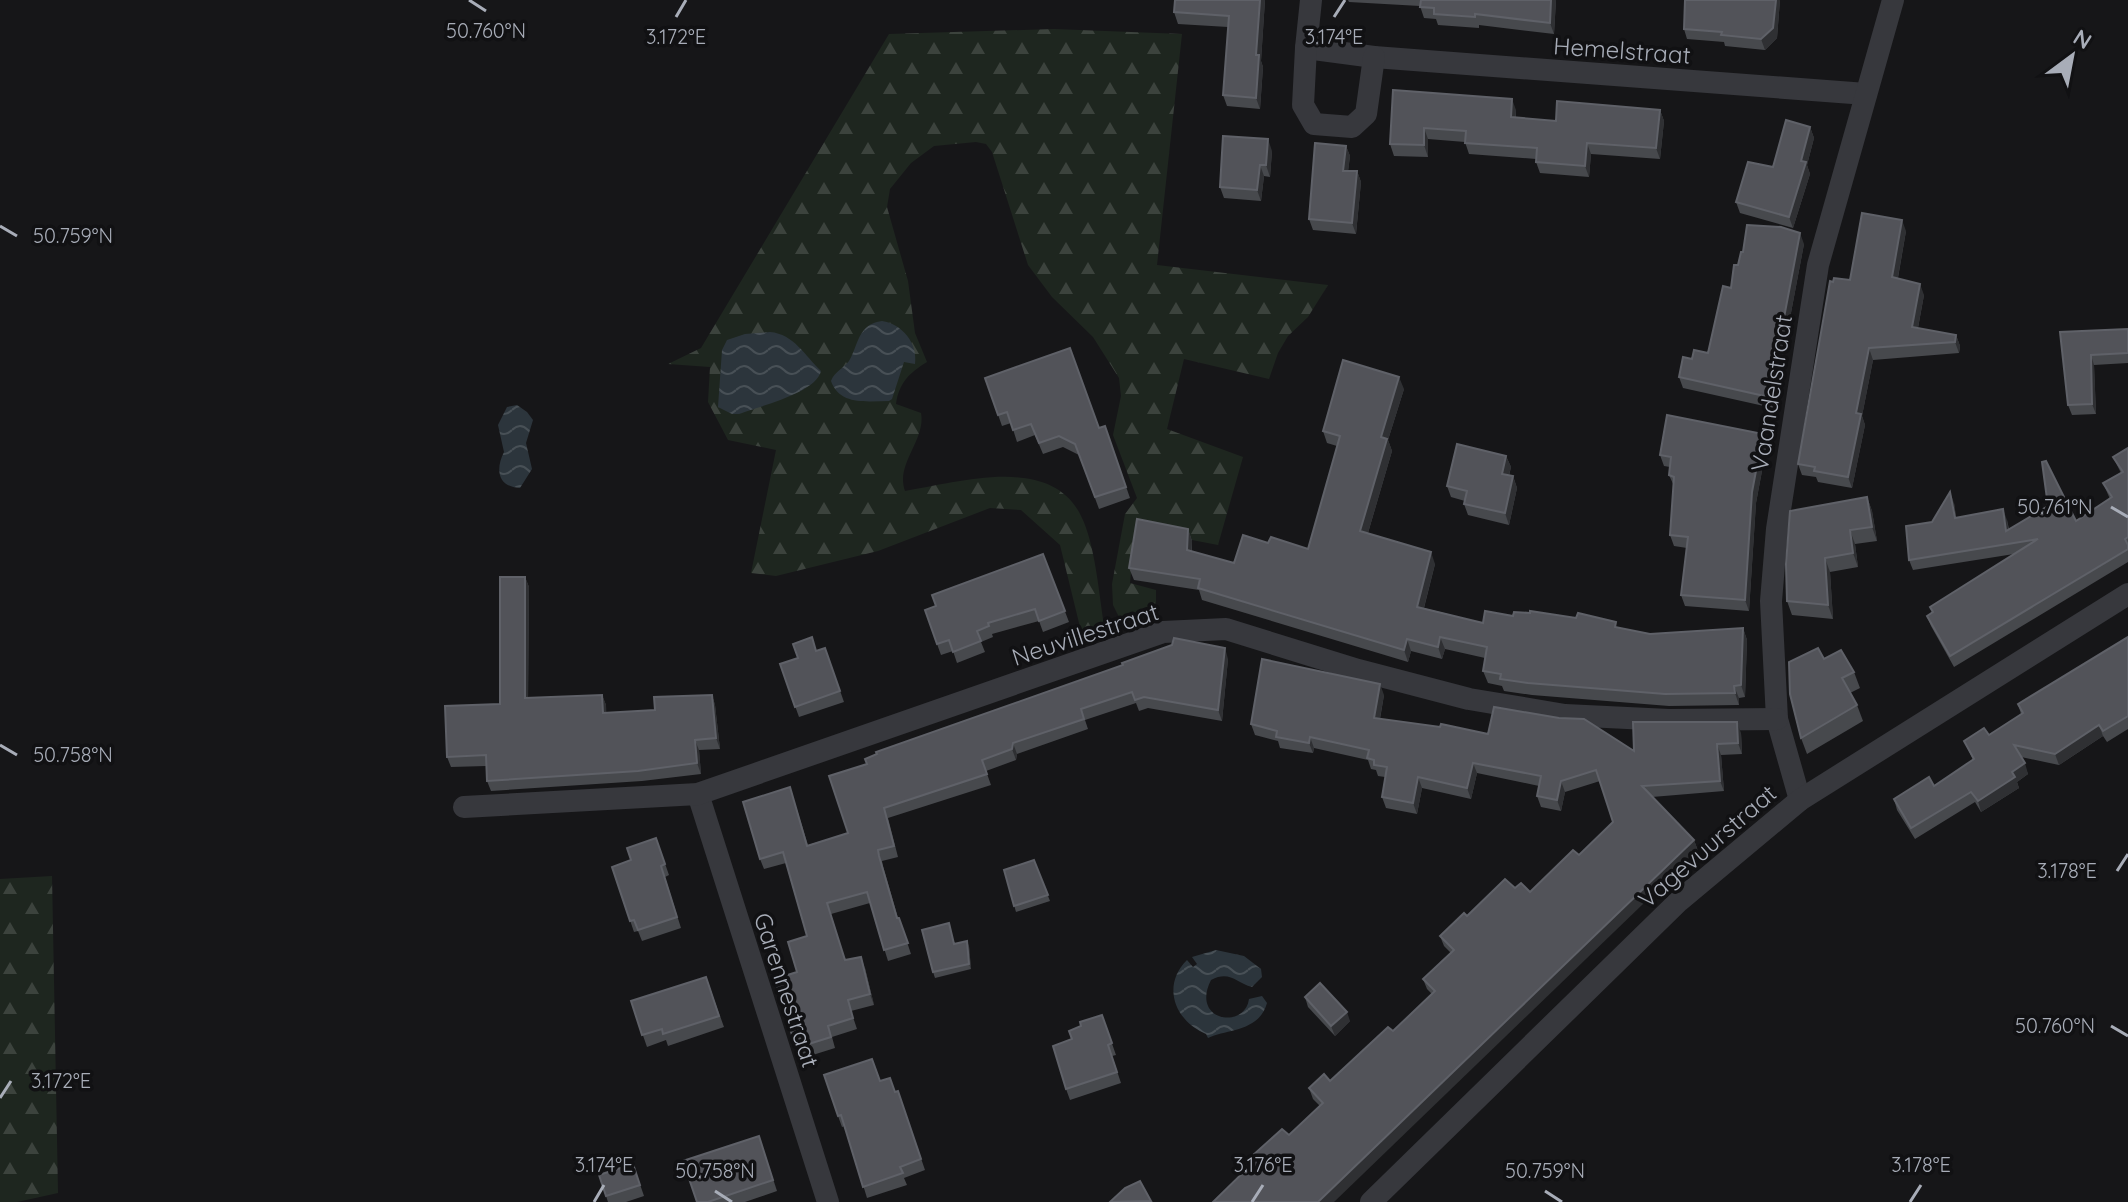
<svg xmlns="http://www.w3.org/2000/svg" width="2128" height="1202" font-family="Quicksand,sans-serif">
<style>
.forest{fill:url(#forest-firs)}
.water{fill:url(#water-waves)}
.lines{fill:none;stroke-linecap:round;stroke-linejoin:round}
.street{stroke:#37383d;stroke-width:22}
.wall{fill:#47494d}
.shaded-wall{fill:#2f3033}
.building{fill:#525359;stroke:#5f6168;stroke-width:2}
.ticks{fill:none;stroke:#a8adb8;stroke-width:3}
.labels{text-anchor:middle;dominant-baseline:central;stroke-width:7;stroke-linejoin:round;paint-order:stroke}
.street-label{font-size:24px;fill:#a8adb8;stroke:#111113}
.ticks-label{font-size:20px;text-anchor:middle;fill:#a8adb8;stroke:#111113;stroke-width:7;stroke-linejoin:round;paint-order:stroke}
</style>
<defs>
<pattern id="forest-firs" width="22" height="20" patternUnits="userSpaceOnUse" patternTransform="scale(2)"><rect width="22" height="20" fill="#1e261f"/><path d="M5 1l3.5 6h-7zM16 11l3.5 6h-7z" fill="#3c433d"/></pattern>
<pattern id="water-waves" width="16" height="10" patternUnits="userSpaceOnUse" patternTransform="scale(2)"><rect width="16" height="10" fill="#2c353c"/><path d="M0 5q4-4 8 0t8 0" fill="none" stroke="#485056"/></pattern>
</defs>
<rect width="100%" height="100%" fill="#161618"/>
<!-- forest -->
<g class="forest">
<path d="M1054,29L1182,34L1157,265L1328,285L1308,317L1288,336L1278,353L1269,379L1184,359L1167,429L1243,457L1218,545L1135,529L1130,583L1156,590V603C1146,616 1137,623 1121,621L1113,605L1112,584L1125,514L1137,498L1113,435L1121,396L1119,378L1093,337L1052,297L1028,265L992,152L986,144L976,142L934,146L911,163L890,189L887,207L908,281L915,333L927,362C909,373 899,383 896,404L921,413C926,440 895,464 905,491C957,483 1051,453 1081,516C1095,543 1099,594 1104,625L1081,631L1060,545L1021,510L990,508L878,551L776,576L751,573L776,450L728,440L708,402L710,367L668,364L701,348L889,34Z"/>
<polygon points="52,876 58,1193 17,1202 0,1202 0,879"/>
</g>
<!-- water -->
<g class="water">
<path d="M882,321C902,324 918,343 915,364L904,362L892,399L889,401C867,401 840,406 831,381C835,371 843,369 849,361C855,351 857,338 864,330C869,324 875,322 882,321Z"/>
<path d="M770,332C794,334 805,356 821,371C816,393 760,406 739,414H732L718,407L722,350L727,340L745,334Z"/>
<path d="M517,405L527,412L533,420L526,443L532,469L520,488C498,487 495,470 504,452L498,425L507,407Z"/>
<path d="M1216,950L1244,956L1261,969L1262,977L1252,987C1236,983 1230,970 1211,980C1190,1021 1245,1030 1249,999L1262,996L1267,1003C1259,1032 1227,1029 1208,1038L1206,1034C1175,1021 1161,986 1187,960L1193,967L1197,964L1192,957Z"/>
</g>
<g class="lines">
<!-- street -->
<g class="street">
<polyline points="1311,0 1306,48 1374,57 1866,94"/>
<polyline points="1306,48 1303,105 1314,124 1352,127 1366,114 1374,57"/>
<polyline points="698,794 828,1202"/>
<polyline points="1800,800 1777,719 1771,601 1777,529 1818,265 1893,0"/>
<polyline points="464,807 698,794 1163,632 1226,629 1358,670 1469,699 1565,715 1669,720 1777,719"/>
<polyline points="1371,1202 1679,901 1800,800 2128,594"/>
</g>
</g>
<!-- wall -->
<g class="wall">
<polygon points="1265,0 1261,61 1263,67 1260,109 1227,106 1223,95 1228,27 1178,24 1174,12"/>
<polygon points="1348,0 1556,0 1554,34 1479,25 1479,28 1438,25 1436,19 1424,18 1420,6 1349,2"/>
<polygon points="1685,0 1780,0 1777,38 1765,50 1725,46 1724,42 1687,39 1684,29"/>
<polygon points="1393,90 1516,110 1516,118 1556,121 1660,110 1664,121 1660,159 1591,154 1589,177 1540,173 1536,162 1536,159 1469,154 1465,142 1428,139 1428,157 1394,156 1390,144"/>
<polygon points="1810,127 1814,138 1807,165 1810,174 1793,228 1740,213 1736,202 1773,167"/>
<polygon points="1346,146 1350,156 1348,171 1357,171 1361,182 1356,234 1313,230 1309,219"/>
<polygon points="1272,151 1270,177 1264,176 1261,201 1224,198 1220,187"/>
<polygon points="1906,231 1898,278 1924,295 1918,328 1956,335 1960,346 1959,353 1873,360 1862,416 1865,425 1852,488 1818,482 1816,477 1802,475 1798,464 1850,280"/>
<polygon points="1804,244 1773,408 1683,388 1679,377 1692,359 1708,353 1738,265"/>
<polygon points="2128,329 2128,363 2094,365 2096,414 2072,415 2068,405 2060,332"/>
<polygon points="985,378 1099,428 1105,426 1130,498 1099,509 1079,455 1063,447 1043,454 1035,435 1017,442 1011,423 1002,426"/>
<polygon points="1404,389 1388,440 1392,451 1368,533 1435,564 1424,608 1483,623 1513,616 1618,628 1650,634 1743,628 1747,640 1745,697 1739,698 1739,705 1669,706 1532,695 1504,691 1502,686 1488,683 1483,671 1485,658 1445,649 1442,659 1411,651 1408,662 1202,600 1199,590 1134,580 1129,568 1188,529 1192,541 1192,552 1234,563 1268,543 1308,549 1337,446 1327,443 1323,431"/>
<polygon points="1763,434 1767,444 1756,503 1749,611 1685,606 1681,595 1687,548 1674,546 1670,535 1674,486 1669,475 1670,467 1664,466 1660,455"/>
<polygon points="2128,448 2128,562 1954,667 1931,626 1927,616 1932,613 1930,607 2014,554 1913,570 1909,560 1954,503 1956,517 2007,520 2009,529 2076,521 2110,499 2103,483 2121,473 2113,457"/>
<polygon points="1506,456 1511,467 1509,476 1513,476 1517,488 1509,525 1468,515 1464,504 1465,501 1451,497 1447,486"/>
<polygon points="1867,497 1872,511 1877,541 1855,544 1858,567 1830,572 1833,619 1792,615 1787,601"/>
<polygon points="1043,554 1069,622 1043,632 1039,621 992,634 993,637 981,642 985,652 957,663 953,651 941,655 937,644 936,606"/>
<polygon points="525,577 529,587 528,698 602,695 606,705 606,713 655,710 712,695 715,705 720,749 699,750 701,774 642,781 491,791 487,781 486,766 451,767 447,757 500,704"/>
<polygon points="2128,637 2128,729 2107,742 2103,736 2059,765 2021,757 2028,774 2017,782 2019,788 1981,812 1975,802 1915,839 1897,810 1894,799 1934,786 1973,760 1964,741 1989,735 2021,714 2018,704"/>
<polygon points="825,648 844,702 799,717 780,664"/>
<polygon points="1228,659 1222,721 1148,708 1139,711 1136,703 1085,720 1088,729 1017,754 1016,760 986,771 991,785 888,818 898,857 882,861 883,866 898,918 899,918 911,954 888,961 870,903 831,914 845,960 865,968 874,1005 851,1011 857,1029 832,1037 835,1048 800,1059 796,1048 797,972 807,936 786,863 764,869 760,859 790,787 808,845 848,833 867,764"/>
<polygon points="1824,659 1854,672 1860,688 1850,693 1857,705 1863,721 1807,754 1801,738"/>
<polygon points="1384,695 1380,719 1488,734 1634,751 1741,733 1742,754 1721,755 1724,791 1652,797 1694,840 1698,851 1254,1162 1252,1156 1289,1135 1320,1106 1313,1099 1309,1088 1330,1081 1393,1031 1432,994 1427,989 1423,979 1451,953 1444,946 1440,936 1467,916 1515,888 1530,892 1579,855 1613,822 1600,781 1565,792 1561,811 1541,807 1537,796 1539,786 1477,773 1471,799 1422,788 1417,814 1386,808 1382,797 1385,777 1378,776 1376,770 1371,769 1368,760 1314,748 1313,753 1280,748 1278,741 1255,735 1251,724"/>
<polygon points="656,838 669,875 665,877 681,928 642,941 638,931 634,932 612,867 631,860"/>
<polygon points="1034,860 1050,901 1016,912 1004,870"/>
<polygon points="955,943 969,946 971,969 935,978 933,972"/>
<polygon points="706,977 724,1027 668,1046 666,1040 647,1047 631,1001"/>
<polygon points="1305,997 1350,1021 1335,1036 1308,1007"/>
<polygon points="1102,1015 1116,1055 1112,1056 1121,1083 1070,1100 1066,1089 1071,1039 1069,1031 1081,1026"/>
<polygon points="880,1081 895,1092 898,1091 925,1170 904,1178 907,1185 867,1198 845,1126 842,1127 838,1116"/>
<polygon points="759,1136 777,1191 745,1202 697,1202"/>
<polygon points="633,1164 644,1196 626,1202 608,1202 599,1175"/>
</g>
<!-- shaded-wall -->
<g class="shaded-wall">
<polygon points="1260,0 1265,0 1261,61 1263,67 1260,109 1256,98 1256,55"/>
<polygon points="1551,0 1556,0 1554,34 1550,23"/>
<polygon points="1776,0 1780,0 1777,38 1765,50 1761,39"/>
<polygon points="1512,99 1516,110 1515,128 1511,117"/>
<polygon points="1660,110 1664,121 1660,159 1656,148"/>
<polygon points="1810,127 1814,138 1807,165 1810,174 1793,228 1789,217 1801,161"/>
<polygon points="1424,128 1428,139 1428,157 1424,145"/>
<polygon points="1268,139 1272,151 1270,177 1266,165"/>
<polygon points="1587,143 1591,154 1589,177 1585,166"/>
<polygon points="1346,146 1350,156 1347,181 1343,171"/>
<polygon points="1260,165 1264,176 1261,201 1257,190"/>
<polygon points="1357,171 1361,182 1356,234 1352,223"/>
<polygon points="1902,220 1906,231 1896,288 1892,277"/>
<polygon points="1800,233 1804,244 1773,408 1769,397"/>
<polygon points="1920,284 1924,295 1916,338 1912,327"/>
<polygon points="1956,335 1960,346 1959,353 1955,342"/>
<polygon points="1869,348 1873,360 1862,416 1865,425 1852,488 1848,477 1856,413"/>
<polygon points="2091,355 2094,365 2096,414 2092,404"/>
<polygon points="1399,377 1404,389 1388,440 1392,451 1365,543 1360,531 1381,437"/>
<polygon points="1763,434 1767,444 1756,503 1749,611 1745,600 1752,492"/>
<polygon points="1506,456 1511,467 1506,486 1502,474"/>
<polygon points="1513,476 1517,488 1509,525 1505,513"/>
<polygon points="1950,492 1954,503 1958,528 1955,518"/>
<polygon points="1867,497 1872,511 1877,541 1872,527"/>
<polygon points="2003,509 2007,520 2010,541 2006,531"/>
<polygon points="1188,529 1192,541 1191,562 1187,550"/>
<polygon points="1850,530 1855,544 1858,567 1853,553"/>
<polygon points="1431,552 1435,564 1421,619 1417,607"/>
<polygon points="1825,558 1830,572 1833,619 1828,605"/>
<polygon points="525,577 529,587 528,708 525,698"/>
<polygon points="1743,628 1747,640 1745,697 1741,685"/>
<polygon points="1440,637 1445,649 1442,659 1438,647"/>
<polygon points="1407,639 1411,651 1408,662 1404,650"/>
<polygon points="1225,648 1228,659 1222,721 1218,710"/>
<polygon points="1380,684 1384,695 1378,729 1374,718"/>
<polygon points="1734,686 1739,698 1739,705 1735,693"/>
<polygon points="602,695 606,705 607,723 603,713"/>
<polygon points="712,695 715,705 720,749 716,738"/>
<polygon points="1737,722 1741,733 1742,754 1738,743"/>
<polygon points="2099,725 2103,736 2059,765 2055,754"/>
<polygon points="1310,737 1314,748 1313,753 1309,743"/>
<polygon points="695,740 699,750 701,774 697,763"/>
<polygon points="1013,743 1017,754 1016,760 1012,749"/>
<polygon points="1717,744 1721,755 1724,791 1720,781"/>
<polygon points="1473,763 1477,773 1471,799 1467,788"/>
<polygon points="2025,763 2028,774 2017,782 2019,788 1981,812 1978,801 2012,772"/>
<polygon points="1418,777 1422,788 1417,814 1413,803"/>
<polygon points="1561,781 1565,792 1561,811 1557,800"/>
<polygon points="1694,840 1698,851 1334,1202 1318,1202"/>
<polygon points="967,941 969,946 971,969 969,964"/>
<polygon points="861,957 865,968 874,1005 870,994"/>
<polygon points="1347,1012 1350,1021 1335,1036 1331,1026"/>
</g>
<!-- building -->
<g class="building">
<polygon points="1175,0 1260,0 1256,55 1259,55 1256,98 1223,95 1229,16 1174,12"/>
<polygon points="1421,0 1551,0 1550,23 1475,14 1475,17 1434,14 1434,8 1420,7"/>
<polygon points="1685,0 1776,0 1773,28 1761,39 1721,35 1722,32 1684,29"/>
<polygon points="1393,90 1512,99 1511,117 1556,121 1557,101 1660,110 1656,148 1587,143 1585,166 1536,162 1537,148 1465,143 1466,131 1424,128 1424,145 1390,144"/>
<polygon points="1786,120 1810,127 1801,161 1806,162 1789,217 1736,202 1748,162 1773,167"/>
<polygon points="1223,136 1268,139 1266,165 1260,165 1257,190 1220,187"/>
<polygon points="1315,143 1346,146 1343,171 1357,171 1352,223 1309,219"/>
<polygon points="1862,213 1902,220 1892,277 1920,284 1912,327 1956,335 1955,342 1869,348 1856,413 1861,414 1848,477 1814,471 1815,467 1798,464 1830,281 1833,282 1834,278 1850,280"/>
<polygon points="1747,225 1781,227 1800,233 1769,397 1679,377 1683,357 1692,359 1694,350 1708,353 1723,286 1731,288 1734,265 1738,265 1741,252 1743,252"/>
<polygon points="2128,329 2128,353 2091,355 2092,404 2068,405 2060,332"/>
<polygon points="1070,348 1099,428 1105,426 1126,487 1095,497 1075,444 1059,436 1039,443 1031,424 1013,430 1007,412 998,415 985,378"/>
<polygon points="1343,360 1399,377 1381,437 1387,439 1360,531 1431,552 1417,607 1483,623 1485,611 1513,616 1514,612 1530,613 1530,611 1576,618 1578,613 1616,622 1615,627 1650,634 1743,628 1741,685 1734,686 1735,693 1665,694 1528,683 1500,679 1501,674 1483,671 1487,647 1440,637 1438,647 1407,639 1404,650 1198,588 1200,579 1129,568 1137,519 1188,529 1187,550 1234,563 1243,535 1268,543 1271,537 1308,549 1340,436 1323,431"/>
<polygon points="1667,415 1763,434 1752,492 1745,600 1681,595 1688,537 1670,535 1674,477 1669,475 1671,457 1660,455"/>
<polygon points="1457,444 1506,456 1502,474 1513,476 1505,513 1464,504 1467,491 1447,486"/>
<polygon points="2128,448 2128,537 2125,539 2128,545 2128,549 1950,656 1927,616 1933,612 1930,607 2038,539 1909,560 1906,526 1932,522 1950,492 1955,518 2003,509 2006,531 2048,506 2042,462 2046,461 2076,521 2112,497 2103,483 2123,472 2113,457"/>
<polygon points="1867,497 1872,527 1850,530 1853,553 1825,558 1828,605 1787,601 1786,564 1790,511"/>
<polygon points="1043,554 1065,611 1039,621 1035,609 988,623 989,626 977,631 981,641 953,652 949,640 937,644 925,610 936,606 932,595"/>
<polygon points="500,577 525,577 525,698 602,695 603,713 655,710 654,697 712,695 716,738 695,740 697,763 638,771 487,781 486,755 447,757 445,706 500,704"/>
<polygon points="812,637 816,651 825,648 840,691 795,707 780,664 798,658 793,644"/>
<polygon points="2128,637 2128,716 2103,731 2099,725 2055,754 2014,745 2025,763 2012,772 2015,777 1978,801 1971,792 1911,828 1894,799 1929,777 1934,786 1974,759 1964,741 1984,728 1989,735 2023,713 2018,704"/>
<polygon points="1174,638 1225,648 1218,710 1144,697 1135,700 1132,692 1081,709 1084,719 1013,743 1012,749 982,760 987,774 884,808 894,846 878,850 879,856 897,918 899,918 908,943 884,950 867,892 827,903 845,960 861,957 870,994 848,1000 853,1018 828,1026 831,1037 796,1048 775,979 797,972 788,942 807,936 783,852 760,859 743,802 790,787 807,846 848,833 829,776 867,764 865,759 877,754 876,752 1123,665 1122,663 1172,645"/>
<polygon points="1818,648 1824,659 1841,650 1854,672 1842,678 1857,705 1801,738 1790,694 1789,662"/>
<polygon points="1262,659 1380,684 1374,718 1440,727 1441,724 1488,734 1494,707 1559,718 1584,719 1634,751 1633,722 1737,722 1738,743 1717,744 1720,781 1642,786 1694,840 1318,1202 1213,1202 1256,1160 1252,1156 1282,1129 1289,1135 1323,1103 1309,1088 1324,1074 1330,1081 1388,1027 1393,1031 1435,991 1423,979 1454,950 1440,936 1464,913 1467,916 1505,879 1515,888 1521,883 1530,892 1573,850 1579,855 1613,822 1596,770 1561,781 1557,800 1537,796 1541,776 1473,763 1467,788 1418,777 1413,803 1382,797 1387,767 1374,765 1374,760 1367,758 1369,750 1310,737 1309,743 1276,737 1277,731 1251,724"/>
<polygon points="656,838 665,864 661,866 677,917 638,930 634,920 630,921 612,867 631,860 627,848"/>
<polygon points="1034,860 1048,895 1014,906 1004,870"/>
<polygon points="949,923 954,944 967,941 969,964 933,972 922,930"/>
<polygon points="706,977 719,1016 663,1034 662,1029 642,1035 631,1001"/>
<polygon points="1320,983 1347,1012 1331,1026 1305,997"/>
<polygon points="1102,1015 1112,1043 1108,1045 1117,1072 1066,1089 1053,1046 1072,1039 1069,1031 1081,1026 1080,1022"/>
<polygon points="872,1059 880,1081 890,1078 895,1092 898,1091 921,1159 900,1167 903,1173 863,1187 841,1115 838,1116 824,1075"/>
<polygon points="759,1136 773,1180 708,1202 697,1202 683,1161"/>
<polygon points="633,1164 640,1185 606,1196 599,1175"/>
<polygon points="1140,1181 1151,1201 1110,1202 1125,1188"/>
</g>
<!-- ticks -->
<path class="ticks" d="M469,0L486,11M676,17L686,0M1334,17L1345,0M0,226L17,236M2111,507L2128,517M0,745L17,755M2117,871L2128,854M2111,1026L2128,1036M0,1098L11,1081M715,1191L732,1202M1545,1191L1562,1202M594,1202L604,1185M1252,1202L1263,1185M1910,1202L1921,1185"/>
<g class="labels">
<!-- street labels -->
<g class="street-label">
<text transform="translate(1622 50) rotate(4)">Hemelstraat</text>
<text transform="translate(1771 393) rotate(-81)">Vaandelstraat</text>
<text transform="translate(1085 634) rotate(-18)">Neuvillestraat</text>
<text transform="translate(1707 846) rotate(-41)">Vagevuurstraat</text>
<text transform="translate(787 990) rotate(72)">Garennestraat</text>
</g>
</g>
<g class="ticks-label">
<text x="486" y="38">50.760°N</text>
<text x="676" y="44">3.172°E</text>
<text x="1334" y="44">3.174°E</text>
<text x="73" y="243">50.759°N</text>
<text x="2055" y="514">50.761°N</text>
<text x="73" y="762">50.758°N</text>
<text x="2067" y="878">3.178°E</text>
<text x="2055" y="1033">50.760°N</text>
<text x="61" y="1088">3.172°E</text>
<text x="604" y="1172">3.174°E</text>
<text x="1263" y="1172">3.176°E</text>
<text x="1921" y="1172">3.178°E</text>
<text x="715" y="1178">50.758°N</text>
<text x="1545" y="1178">50.759°N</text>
</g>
<!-- north arrow -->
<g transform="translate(2072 56) rotate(32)" stroke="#111113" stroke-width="6" paint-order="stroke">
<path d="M0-6L14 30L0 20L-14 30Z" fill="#a8adb8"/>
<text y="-12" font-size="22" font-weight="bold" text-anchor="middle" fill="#a8adb8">N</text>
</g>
</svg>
